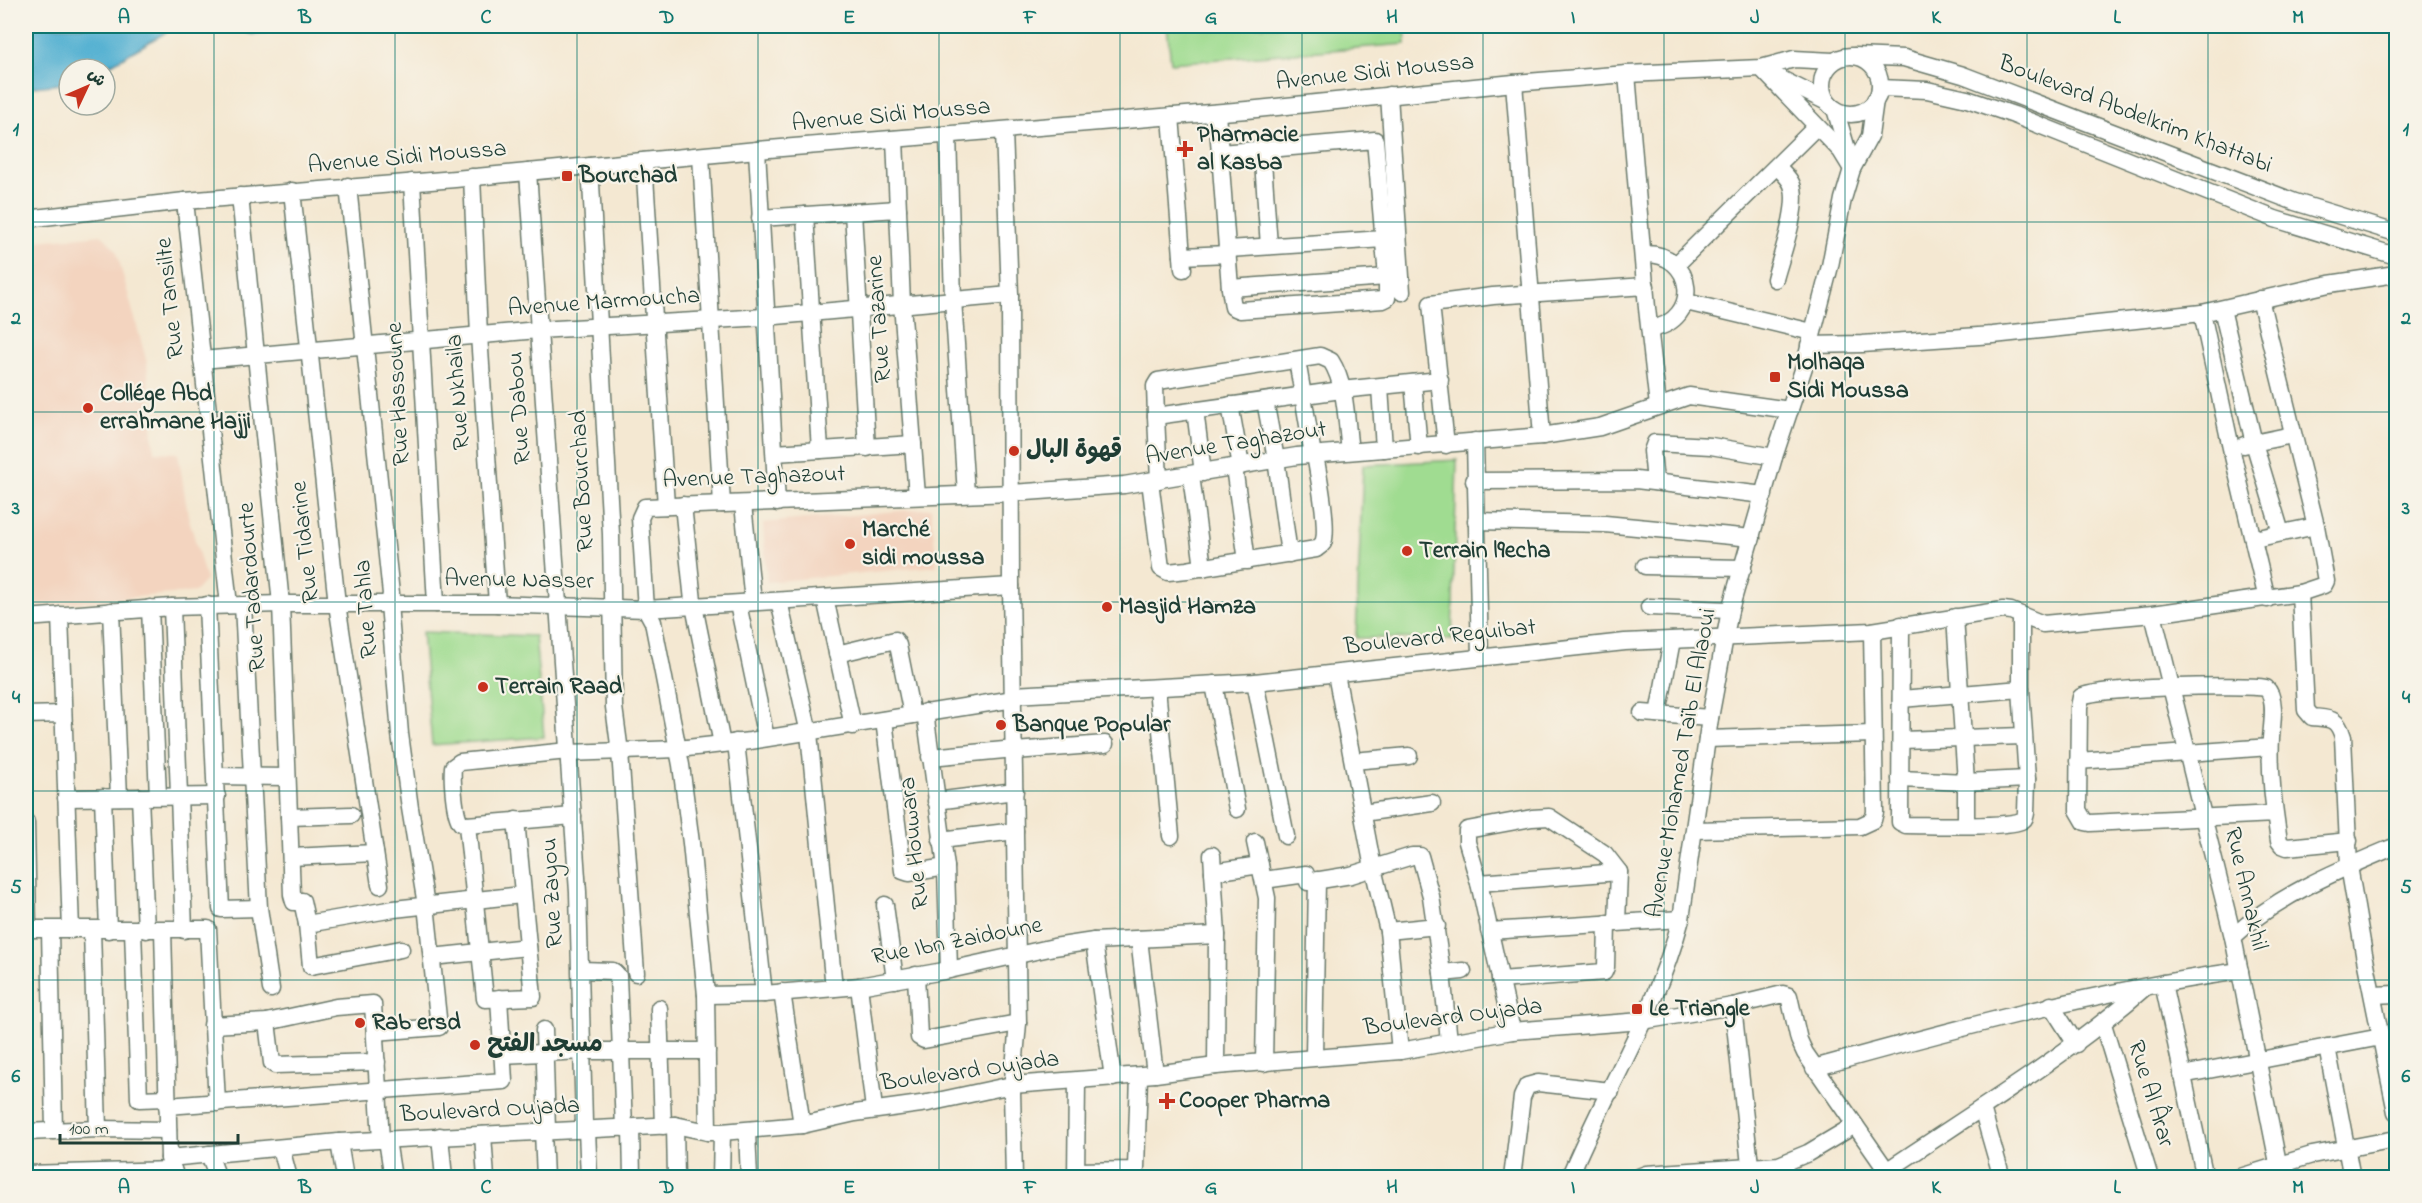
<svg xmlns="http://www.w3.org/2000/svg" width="2422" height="1203" font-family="'Indie Flower','Playpen Sans Arabic',sans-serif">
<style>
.built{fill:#f3d4bf}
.green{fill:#a0dc91;stroke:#608c62;stroke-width:1.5}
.water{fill:#54b1d2;stroke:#3a7783;stroke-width:1.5}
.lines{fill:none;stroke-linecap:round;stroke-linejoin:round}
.minor-casing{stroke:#6a796b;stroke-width:19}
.minor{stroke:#fff;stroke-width:16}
.grid{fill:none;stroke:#0f766e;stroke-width:1.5;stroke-opacity:0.55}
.poi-dot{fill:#c8321e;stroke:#f7f3e8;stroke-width:2}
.labels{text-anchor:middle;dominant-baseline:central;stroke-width:4.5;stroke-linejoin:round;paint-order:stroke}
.street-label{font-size:24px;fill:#1f3d34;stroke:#f7f3e8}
.poi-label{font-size:24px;font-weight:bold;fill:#1f3d34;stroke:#f7f3e8;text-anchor:start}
.neatline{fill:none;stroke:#0f766e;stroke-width:2}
.grid-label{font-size:20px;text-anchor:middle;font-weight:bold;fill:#0f766e}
</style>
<rect width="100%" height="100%" fill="#f7f3e8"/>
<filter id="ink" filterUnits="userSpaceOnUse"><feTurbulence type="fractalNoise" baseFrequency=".0167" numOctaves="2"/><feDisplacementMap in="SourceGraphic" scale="12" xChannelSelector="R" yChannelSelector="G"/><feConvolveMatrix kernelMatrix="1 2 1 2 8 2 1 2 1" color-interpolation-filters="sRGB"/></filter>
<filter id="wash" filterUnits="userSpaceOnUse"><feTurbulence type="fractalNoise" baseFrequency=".008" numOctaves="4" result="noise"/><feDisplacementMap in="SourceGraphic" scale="24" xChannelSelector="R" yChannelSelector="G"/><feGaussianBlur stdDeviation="1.35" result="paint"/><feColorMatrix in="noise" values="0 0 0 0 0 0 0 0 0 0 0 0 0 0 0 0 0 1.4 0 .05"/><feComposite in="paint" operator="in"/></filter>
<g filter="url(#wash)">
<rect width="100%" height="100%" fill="#f4e8d2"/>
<!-- built -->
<g class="built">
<polygon points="102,235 116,250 147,363 154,452 178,453 188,515 206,580 195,592 26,606 26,242"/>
<polygon points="931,508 937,566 767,582 763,523"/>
</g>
<!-- green -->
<g class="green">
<polygon points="1167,26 1405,26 1406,44 1171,63"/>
<polygon points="1457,460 1452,639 1356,638 1363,465"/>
<polygon points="422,632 535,636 544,737 432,745"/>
</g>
<!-- water -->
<g class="water">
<polygon points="26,26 177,26 103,69 69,69 69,83 26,88"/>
<path d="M237,26H270L268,31C256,38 246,34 237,26Z"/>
</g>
</g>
<g filter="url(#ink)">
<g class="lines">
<defs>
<g id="minor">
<polyline points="1854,56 1904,58 1963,75 2295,202 2396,233"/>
<circle cx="1851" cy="85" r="29"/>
<polyline points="1761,68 1841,151 1852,169"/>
<polyline points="1627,74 1647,308 1658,406"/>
<polyline points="1773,75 1827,102"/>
<polyline points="1514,83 1542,436"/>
<polyline points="1880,88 1927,90 1967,99 2014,115 2275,219 2396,256"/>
<polyline points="1389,95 1402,292"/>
<polyline points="1835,109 1850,159"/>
<polyline points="1217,113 1230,288 1233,307 1240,310 1383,300 1387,298 1387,277 1375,140 1220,153"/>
<polyline points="1171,116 1183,269"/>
<polyline points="1004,131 1010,295 1011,586 1018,1023 1012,1091 1014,1178"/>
<polyline points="948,135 953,299 966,494"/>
<polyline points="895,139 902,304 917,496"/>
<polyline points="1262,148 1269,246"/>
<polyline points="757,150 777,503"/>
<polyline points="701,156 722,504"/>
<polyline points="644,161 666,506"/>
<polyline points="590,166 611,534 614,707 620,752 636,973"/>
<polyline points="528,172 578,892 584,1123 587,1130 589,1178"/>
<polyline points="472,177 479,335 497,604"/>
<polyline points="412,182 436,604"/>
<polyline points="348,186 391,594 389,604 400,734 410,808 426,905 439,1027 375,1032"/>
<polyline points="292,191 337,604 380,885"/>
<polyline points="240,196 281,604 292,895 294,902 302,901 307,924 311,966 401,949"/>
<polyline points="185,201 229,605"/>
<polyline points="853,212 867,448"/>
<polyline points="805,215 820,450"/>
<polyline points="760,218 898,209"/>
<polyline points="26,219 185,201 455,179 757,150 1247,110 1514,83 1627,74 1761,68 1794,59 1833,61"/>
<polyline points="1228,249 1384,239"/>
<path d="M1643,254C1696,251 1703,321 1650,329"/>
<polyline points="1182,256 1228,254"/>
<polyline points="1676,265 1816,127"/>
<path d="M1775,279C1781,256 1800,206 1792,185C1789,177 1782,172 1777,166"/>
<polyline points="1230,288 1387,277"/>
<polyline points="2260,299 2316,526 2326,581 2324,585 2300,593"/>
<polyline points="1686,302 1812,332"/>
<polyline points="2222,309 2254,443 2281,533"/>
<polyline points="2202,313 2231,448 2267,599"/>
<polyline points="1809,345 1862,344 1993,335 2202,313 2329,284 2396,274"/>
<polyline points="202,360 538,330 765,317 1010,295"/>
<polyline points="1297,360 1313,455"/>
<polyline points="1413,383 1419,447"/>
<polyline points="1380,387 1384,449"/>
<polyline points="1265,401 1276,459 1289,554"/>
<polyline points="1230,405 1241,466"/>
<polyline points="1195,410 1203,473"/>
<path d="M1156,416L1155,386L1158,381L1320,356L1331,361C1347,386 1346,423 1350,451"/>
<polyline points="1475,441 1480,657"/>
<polyline points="1446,445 1431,304 1493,296 1646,286"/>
<polyline points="2244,445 2292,435"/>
<polyline points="775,453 913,444"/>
<polyline points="1234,467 1247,561"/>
<polyline points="1191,475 1203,568"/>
<polyline points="1159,480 1156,416 1341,390 1440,380"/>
<path d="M1150,481L1161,568L1168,572L1187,570L1316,549C1319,547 1321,546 1323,543C1329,529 1318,472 1315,455"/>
<polyline points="1474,481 1636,480 1764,495"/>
<polyline points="1655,482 1652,451 1655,443 1711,446 1774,457"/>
<polyline points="743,504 753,602"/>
<polyline points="683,505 693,601 722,744"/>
<polyline points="1476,521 1605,524 1752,538"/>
<polyline points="2254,539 2316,526"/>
<polyline points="1645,566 1743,568"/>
<polyline points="825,598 853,726"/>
<polyline points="779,601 809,733 834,988"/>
<polyline points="738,604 766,738"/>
<polyline points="207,605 221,909 259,908"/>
<polyline points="243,605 259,908 271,989"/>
<polyline points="172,607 184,930"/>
<polyline points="1649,607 1730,610"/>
<polyline points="150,608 158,796"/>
<polyline points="111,611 119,797"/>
<polyline points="2153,614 2233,937 2281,1178"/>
<polyline points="60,615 71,930"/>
<polyline points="1955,617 1966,782 1966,824"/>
<polyline points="26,618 172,607 281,604 497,604 646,609 1011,586"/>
<path d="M1901,625L1900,822L1906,825C1930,825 2003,828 2021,821C2026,819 2025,817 2026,813L2027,779L2021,689V615"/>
<polyline points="837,654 895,640 898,645 912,715"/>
<polyline points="1336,674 1373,868 1388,931 1400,1051"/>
<polyline points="1255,682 1286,836"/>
<polyline points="1214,684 1237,809"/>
<polyline points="1157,688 1171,836"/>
<path d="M1013,695L1255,682L1625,642L1872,631L2003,610L2011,611L2043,624L2153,614L2300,593L2306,710L2312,717C2330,719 2337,717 2343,737L2349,866L2364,954L2396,1112"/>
<polyline points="1901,699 2021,689"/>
<polyline points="925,712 946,867 949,970"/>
<polyline points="1642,713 1710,718"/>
<polyline points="1658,714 1672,640"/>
<polyline points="26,715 63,714"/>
<polyline points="884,720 903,871 909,873 946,867"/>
<polyline points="1707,739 1873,734"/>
<polyline points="1901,740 2023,736"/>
<polyline points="736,742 764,994"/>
<path d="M568,751L460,762L453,767C452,778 454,815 461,823L467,825L573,816"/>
<polyline points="1015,751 1105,744"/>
<polyline points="568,753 678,749 750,741 1014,699"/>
<polyline points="930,757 1015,749"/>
<polyline points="1353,761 1409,756"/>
<polyline points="2078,761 2270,747"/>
<polyline points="216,776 287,777"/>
<polyline points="1900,779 1966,782 2027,779"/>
<polyline points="103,797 108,930"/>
<polyline points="140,797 146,930"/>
<polyline points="66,798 217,796"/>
<polyline points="936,801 1015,791"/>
<polyline points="1363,813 1432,803"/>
<path d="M2275,814L2090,823L2085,822L2078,810L2079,707L2081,697C2095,687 2244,684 2266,688C2277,698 2272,724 2271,738C2269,772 2274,808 2279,841L2282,845L2287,847L2349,841"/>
<polyline points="289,817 351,815"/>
<polyline points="26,822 28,929"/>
<polyline points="467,825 485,999 533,997 516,820"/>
<polyline points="1695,830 1860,826 1873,820 1875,812 1872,631"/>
<polyline points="941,840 1015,831"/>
<polyline points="1255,842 1267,898 1264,1063"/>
<polyline points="1212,855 1217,935 1216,1066"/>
<polyline points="291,857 375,853"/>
<polyline points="1213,872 1260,865"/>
<polyline points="1264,880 1306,874 1308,882 1351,875 1412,856 1420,856 1431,896 1442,973"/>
<polyline points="1479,883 1619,872"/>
<polyline points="885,905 895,980"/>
<polyline points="307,924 394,909 522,895"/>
<polyline points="26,929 208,929 217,1103"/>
<polyline points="50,930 54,1131"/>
<polyline points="92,930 98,1129"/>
<polyline points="133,930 139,1099 167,1098"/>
<polyline points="163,930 169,1158 176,1178"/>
<polyline points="1388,931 1437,926"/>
<polyline points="1489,931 1681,919"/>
<path d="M2233,937C2279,894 2339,870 2396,846"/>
<polyline points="1139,939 1155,1074"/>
<polyline points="1094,941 1113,1078"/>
<polyline points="432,957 528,947"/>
<polyline points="581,970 613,971 618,976 624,1128"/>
<polyline points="916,975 919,1037 924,1040 1018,1023"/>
<polyline points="1500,980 1604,972 1606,967 1607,923"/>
<polyline points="2163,983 2205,1178"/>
<polyline points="859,986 874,1109"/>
<polyline points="782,992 802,1125"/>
<polyline points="706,995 764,994 859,986 949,970 1054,947 1094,941 1217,935"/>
<polyline points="2373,995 2396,994"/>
<polyline points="2051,1005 2076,1044"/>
<polyline points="1733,1006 1750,1165"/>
<polyline points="659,1008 663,1126"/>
<polyline points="267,1022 272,1063 275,1065 377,1062"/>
<polyline points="2103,1024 2150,1178"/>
<polyline points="212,1025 267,1022 336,1007 373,1004 381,1140"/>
<polyline points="544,1030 547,1131"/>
<polyline points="1512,1031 1479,883 1467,842 1467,830 1532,818 1549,817 1605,854 1619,872 1617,922"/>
<polyline points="1449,1041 1442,973 1463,971"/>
<polyline points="2327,1047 2352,1178"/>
<polyline points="502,1055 583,1051 707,1051"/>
<polyline points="1314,1057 1317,880"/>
<path d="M1814,1068C1955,1029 2095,991 2240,971"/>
<polyline points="2182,1075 2381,1037"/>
<polyline points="167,1106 504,1081 499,998"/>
<polyline points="1982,1108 2002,1178"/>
<polyline points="675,1125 676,1178"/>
<polyline points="631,1128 632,1178"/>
<polyline points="543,1131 545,1178"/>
<polyline points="747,1131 749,1178"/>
<polyline points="26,1132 98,1129 168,1130"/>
<polyline points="708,1132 706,995 691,843 681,765 653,622 646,609 640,518 645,507 1012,493 1124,485 1297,456 1542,436 1600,427 1689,396 1790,410"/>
<polyline points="483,1135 486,1178"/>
<polyline points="440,1136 444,1178"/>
<polyline points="387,1140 393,1178"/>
<polyline points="339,1142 345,1178"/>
<polyline points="281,1148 289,1178"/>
<polyline points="209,1154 218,1178"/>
<polyline points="169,1158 339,1142 675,1125 708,1132 722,1132 802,1125 855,1113 928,1103 1012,1085 1155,1074 1216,1066 1400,1051 1512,1031 1642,1021 1733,1006 1783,994 1789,996 1799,1040 1805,1053 1887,1171"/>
<polyline points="1076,1171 1133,1170 1136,1168 1139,1076"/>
<polyline points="26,1174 173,1170"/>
<path d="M1879,1176C1969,1115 2062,1060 2144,988"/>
<polyline points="721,1178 722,1132"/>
<polyline points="1076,1178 1077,1081"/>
<polyline points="1512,1178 1522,1097 1527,1086 1538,1083 1611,1091"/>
<path d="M1569,1178C1605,1091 1657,1010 1681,919L1710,718L1730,610L1774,457L1804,367L1830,266L1843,199L1852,169L1870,136L1875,100"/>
<polyline points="1636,1178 1646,1174 1779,1165 1808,1153 1855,1125"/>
<polyline points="2237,1178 2312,1155 2396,1139"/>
</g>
</defs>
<!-- minor casing -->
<use href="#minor" class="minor-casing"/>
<!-- minor -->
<use href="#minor" class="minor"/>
</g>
</g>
<!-- grid -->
<path class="grid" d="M214,26V1178M395,26V1178M577,26V1178M758,26V1178M939,26V1178M1120,26V1178M1302,26V1178M1483,26V1178M1664,26V1178M1845,26V1178M2027,26V1178M2208,26V1178M26,222H2396M26,412H2396M26,602H2396M26,791H2396M26,980H2396"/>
<!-- markers -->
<g class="poi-dot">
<path d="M1182 140h6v6h6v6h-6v6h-6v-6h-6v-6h6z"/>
<rect x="561" y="170" width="12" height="12" rx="3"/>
<rect x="1769" y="371" width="12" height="12" rx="3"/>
<circle cx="88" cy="408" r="6"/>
<circle cx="1014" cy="451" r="6"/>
<circle cx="850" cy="544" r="6"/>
<circle cx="1407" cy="551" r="6"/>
<circle cx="1107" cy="607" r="6"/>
<circle cx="483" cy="687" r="6"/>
<circle cx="1001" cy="725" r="6"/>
<rect x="1631" y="1003" width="12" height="12" rx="3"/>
<circle cx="360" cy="1023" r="6"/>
<circle cx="475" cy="1045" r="6"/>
<path d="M1164 1092h6v6h6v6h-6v6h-6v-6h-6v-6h6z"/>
</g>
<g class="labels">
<!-- street labels -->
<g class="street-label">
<text transform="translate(1375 73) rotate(-6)">Avenue Sidi Moussa</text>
<text transform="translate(2135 115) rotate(21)">Boulevard Abdelkrim Khattabi</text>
<text transform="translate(891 116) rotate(-5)">Avenue Sidi Moussa</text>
<text transform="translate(407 158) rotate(-5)">Avenue Sidi Moussa</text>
<text transform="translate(171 298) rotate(-96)">Rue Tansilte</text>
<text transform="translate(604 303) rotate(-4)">Avenue Marmoucha</text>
<text transform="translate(880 319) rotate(-94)">Rue Tazarine</text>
<text transform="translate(459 392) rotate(-94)">Rue Nkhaila</text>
<text transform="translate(399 394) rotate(-93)">Rue Hassoune</text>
<text transform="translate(520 408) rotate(-94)">Rue Dabou</text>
<text transform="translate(1236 444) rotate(-9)">Avenue Taghazout</text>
<text transform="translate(754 478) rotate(-2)">Avenue Taghazout</text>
<text transform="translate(583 481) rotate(-93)">Rue Bourchad</text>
<text transform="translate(306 542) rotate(-96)">Rue Tidarine</text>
<text transform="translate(519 581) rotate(1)">Avenue Nasser</text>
<text transform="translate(253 587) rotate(-94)">Rue Tadardourte</text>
<text transform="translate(367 609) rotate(-94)">Rue Tahla</text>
<text transform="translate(1440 638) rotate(-6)">Boulevard Reguibat</text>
<text transform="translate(1682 763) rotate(-80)">Avenue Mohamed Taïb El Alaoui</text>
<text transform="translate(915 843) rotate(-96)">Rue Houwara</text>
<text transform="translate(2245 889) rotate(77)">Rue Annakhil</text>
<text transform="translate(553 893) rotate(-93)">Rue Zayou</text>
<text transform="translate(957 942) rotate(-11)">Rue Ibn Zaidoune</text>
<text transform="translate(1453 1018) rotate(-7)">Boulevard Oujada</text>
<text transform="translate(970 1072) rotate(-8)">Boulevard Oujada</text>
<text transform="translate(2150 1094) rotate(73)">Rue Al Ârar</text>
<text transform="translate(490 1111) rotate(-3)">Boulevard Oujada</text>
</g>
<!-- poi labels -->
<g class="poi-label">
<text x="1197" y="135">Pharmacie<tspan x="1197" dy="28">al Kasba</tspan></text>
<text x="579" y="176">Bourchad</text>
<text x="1787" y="363">Molhaqa<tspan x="1787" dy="28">Sidi Moussa</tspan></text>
<text x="100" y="394">Collége Abd<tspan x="100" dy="28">errahmane Hajji</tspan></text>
<text x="1026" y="451">قهوة البال</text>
<text x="862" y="530">Marché<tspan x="862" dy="28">sidi moussa</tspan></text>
<text x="1419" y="551">Terrain l9echa</text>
<text x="1119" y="607">Masjid Hamza</text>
<text x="495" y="687">Terrain Raad</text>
<text x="1013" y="725">Banque Popular</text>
<text x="1649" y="1009">Le Triangle</text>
<text x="372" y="1023">Rab ersd</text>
<text x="487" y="1045">مسجد الفتح</text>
<text x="1179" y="1101">Cooper Pharma</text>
</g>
</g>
<!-- margin -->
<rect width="2422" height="1203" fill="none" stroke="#f7f3e8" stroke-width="66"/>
<!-- north arrow -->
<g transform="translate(87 87) rotate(46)"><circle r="28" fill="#f7f3e8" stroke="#a1aaa0" stroke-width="1.5"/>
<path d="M0-4.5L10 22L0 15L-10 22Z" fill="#c8321e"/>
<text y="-9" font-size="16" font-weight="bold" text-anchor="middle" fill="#1f3d34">ش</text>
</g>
<!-- scale -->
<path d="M60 1134v9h178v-9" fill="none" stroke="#1f3d34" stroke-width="3"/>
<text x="69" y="1134" font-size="18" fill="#1f3d34" stroke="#f7f3e8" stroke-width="4.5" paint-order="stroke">100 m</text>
<rect x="33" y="33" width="2356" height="1137" class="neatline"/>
<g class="grid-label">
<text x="124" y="23">A</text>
<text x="305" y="23">B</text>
<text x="486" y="23">C</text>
<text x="667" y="23">D</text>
<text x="849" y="23">E</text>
<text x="1030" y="23">F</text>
<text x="1211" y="23">G</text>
<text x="1392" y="23">H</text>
<text x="1573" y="23">I</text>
<text x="1755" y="23">J</text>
<text x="1936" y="23">K</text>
<text x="2117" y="23">L</text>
<text x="2298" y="23">M</text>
<text x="16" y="135">1</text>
<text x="2406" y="135">1</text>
<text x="16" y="324">2</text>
<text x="2406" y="324">2</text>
<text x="16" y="514">3</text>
<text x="2406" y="514">3</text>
<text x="16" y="703">4</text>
<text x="2406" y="703">4</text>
<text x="16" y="893">5</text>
<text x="2406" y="893">5</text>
<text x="16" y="1082">6</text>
<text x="2406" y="1082">6</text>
<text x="124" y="1193">A</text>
<text x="305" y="1193">B</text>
<text x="486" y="1193">C</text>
<text x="667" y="1193">D</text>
<text x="849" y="1193">E</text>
<text x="1030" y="1193">F</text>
<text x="1211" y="1193">G</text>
<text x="1392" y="1193">H</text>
<text x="1573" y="1193">I</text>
<text x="1755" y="1193">J</text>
<text x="1936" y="1193">K</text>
<text x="2117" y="1193">L</text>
<text x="2298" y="1193">M</text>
</g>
</svg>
